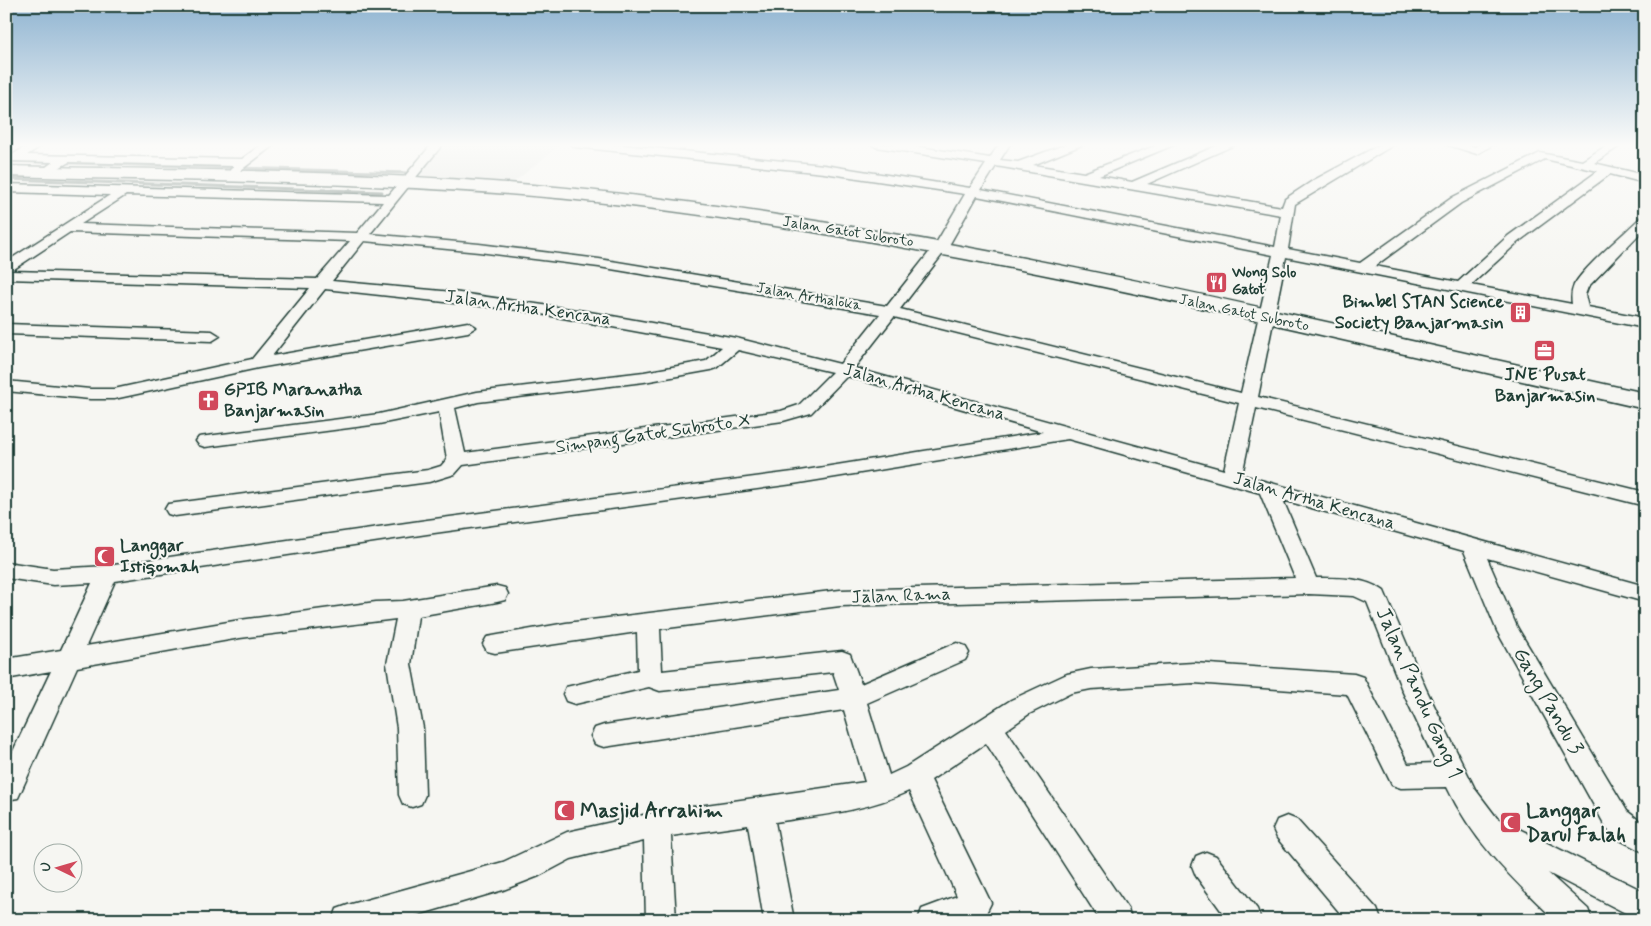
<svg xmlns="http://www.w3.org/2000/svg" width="1651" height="926" font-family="Mynerve,sans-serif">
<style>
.built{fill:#e6e8e4}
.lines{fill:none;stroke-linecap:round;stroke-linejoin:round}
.stream{stroke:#72847d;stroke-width:3}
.street-casing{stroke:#1f3d34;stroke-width:3}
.primary-casing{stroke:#1f3d34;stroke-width:3}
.street{fill:#f6f6f2;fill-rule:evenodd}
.primary{fill:#f6f6f2;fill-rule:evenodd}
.labels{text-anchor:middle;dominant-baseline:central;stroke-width:4.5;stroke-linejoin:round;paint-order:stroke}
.far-street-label{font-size:15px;fill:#1f3d34;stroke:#f6f6f2}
.far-poi-label{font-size:15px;font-weight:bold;fill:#1f3d34;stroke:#f6f6f2;text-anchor:start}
.poi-label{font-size:18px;font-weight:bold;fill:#1f3d34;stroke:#f6f6f2;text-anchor:start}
.street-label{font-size:18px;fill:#1f3d34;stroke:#f6f6f2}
.near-street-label{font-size:21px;fill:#1f3d34;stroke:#f6f6f2}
.near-poi-label{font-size:21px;font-weight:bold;fill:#1f3d34;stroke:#f6f6f2;text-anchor:start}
</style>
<rect width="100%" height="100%" fill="#f6f6f2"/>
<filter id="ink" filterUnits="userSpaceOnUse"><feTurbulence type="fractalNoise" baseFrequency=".02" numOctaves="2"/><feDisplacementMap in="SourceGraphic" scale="10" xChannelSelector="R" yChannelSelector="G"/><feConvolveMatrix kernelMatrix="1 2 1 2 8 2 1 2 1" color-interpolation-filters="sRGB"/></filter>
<g filter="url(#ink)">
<!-- built -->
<polygon class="built" points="440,144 546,144 559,146 514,182 415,176"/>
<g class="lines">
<!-- stream -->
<g class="stream">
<polyline points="6,161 408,173 411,169"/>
<polyline points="6,179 382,192"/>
</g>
<defs>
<g id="street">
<polygon points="30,144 44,144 27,155 242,159 262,144 275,144 236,174 230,170 234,166 69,162 45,176 39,172 53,162 13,161 7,158"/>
<path d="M432,144H443L370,234L479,244L599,259L887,306L935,245L965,194L824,173L575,147L570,144H613L824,165L970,188L986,164L876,147L871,144H901L990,158L999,144H1010L1000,160L1018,162L1067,144H1084L1033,165L1084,173L1160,144H1176L1099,176L1132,182L1221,144H1237L1147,184L1282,207L1285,199L1314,180L1381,144H1395L1295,204L1288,249L1360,263L1453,197L1540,153L1582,161L1609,144H1623L1594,163L1645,175V183L1610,174L1518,242L1471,285L1572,304C1571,297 1571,292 1574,285C1585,266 1623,235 1640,218L1645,217V228L1588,287L1585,295L1588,307L1645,318V328L1286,257L1258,397L1645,492V506L1256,408L1242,475L1645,586V602L1487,558L1517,627L1627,811L1645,825V853L1616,838L1607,829L1497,631L1464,551L1283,500L1316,578C1339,578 1364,577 1384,591L1426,689L1475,789L1497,818L1645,892V920L1635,918L1548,873L1588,909L1592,920H1555C1513,879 1473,842 1447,787L1401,788L1392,785L1347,694L1194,683L1091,689L1071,693L1029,714L1006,730L1128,909L1132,920H1100L986,743L931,780L991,903L986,913L971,920H918L922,909L957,896L909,791C866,811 821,815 775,822L794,920H764L748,825L671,836L676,920H646L644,841L571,859L539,876L503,890L401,920H333L337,909L348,905L503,862L567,832L657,812L865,782L844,710L604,747L595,744L591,736L595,728L604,725L839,690L833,672L660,691L649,687L575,704L566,701L563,694L566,687L638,670L637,632L495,653L487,651L483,644L487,637L566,623L840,590L1295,578L1260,493L1068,439L793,484L427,534L115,581L86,646L240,620L376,602L403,601L497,586L505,588L508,594L505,600L497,602L418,616L411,664L423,728L425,795L421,804L412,807L403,804L399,795L397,728L387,664L396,619L240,638L77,667L18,798L6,800V766L51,671L6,679V659L61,650L92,583L53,585L6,578V562L53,569L107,566L427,520L793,472L1043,432L847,376L811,413L783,421L463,465L455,474L429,482L175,516L168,514L165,509L168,504L428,470L441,466L447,459L439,412L379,424L205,447L199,445L196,441L199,437L379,414L477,392L644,372L706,361L722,347L519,310L325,289L272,356L468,322L476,327L468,332L258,368L114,399H90L6,391V381L90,389H114L252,359L310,288L6,279V262L110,195L6,192V184L389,195ZM1545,159L1598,171L1508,236L1458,282L1375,266L1461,203ZM996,166L1281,215L1275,247L981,190ZM126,195L383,202L357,233L81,224ZM977,196L1273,255L1241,393L900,309L948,247ZM70,232L350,241L317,279L11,271ZM364,241L479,252L599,267L880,314L840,364L736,338L584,311L453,292L332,281ZM894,317L1239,403L1224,470L854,368ZM738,350L832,372L799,405L781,411L465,453L455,408L478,402L644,382L711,370L717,368ZM1309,594L1354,596L1367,602L1402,690L1436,763L1408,764L1363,677L1354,674L1194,663L1091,669L1067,674L1011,700L906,767L889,775L867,703L965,660L969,653L965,646L957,643L949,646L861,684L850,654L842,651L662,671L660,629L840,606Z"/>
<polygon points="1445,144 1465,144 1475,147 1480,144 1494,144 1477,154"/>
<polygon points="6,324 212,331 220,336 212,341 6,334"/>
<polygon points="1287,816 1297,820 1377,909 1381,920 1346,920 1277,838 1273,829 1277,820"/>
<polygon points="1206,852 1216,856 1257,909 1261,920 1228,920 1196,876 1192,866 1196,856"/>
</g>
<path id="primary" d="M6,166C211,171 418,170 622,194C968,234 1306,319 1645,393V409C1306,333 968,246 623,205C418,181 211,182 6,176Z"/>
</defs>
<!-- street casing -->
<use href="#street" class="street-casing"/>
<!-- primary casing -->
<use href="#primary" class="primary-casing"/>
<!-- street -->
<use href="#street" class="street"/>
<!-- primary -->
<use href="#primary" class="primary"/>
</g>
</g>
<!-- sky -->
<linearGradient id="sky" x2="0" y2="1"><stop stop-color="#8fb4d1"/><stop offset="0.53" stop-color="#fbfbf9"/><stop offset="1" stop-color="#fbfbf9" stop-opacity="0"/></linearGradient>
<rect width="1651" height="274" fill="url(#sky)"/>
<!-- icons -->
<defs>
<symbol id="restaurant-square" viewBox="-11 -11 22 22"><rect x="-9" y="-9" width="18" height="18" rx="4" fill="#d1495b" stroke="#f6f6f2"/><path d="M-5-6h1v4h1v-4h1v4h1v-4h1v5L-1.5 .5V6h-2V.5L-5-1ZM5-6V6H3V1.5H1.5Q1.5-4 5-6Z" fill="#fff"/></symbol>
<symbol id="building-square" viewBox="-11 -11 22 22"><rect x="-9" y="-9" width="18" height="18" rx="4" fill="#d1495b" stroke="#f6f6f2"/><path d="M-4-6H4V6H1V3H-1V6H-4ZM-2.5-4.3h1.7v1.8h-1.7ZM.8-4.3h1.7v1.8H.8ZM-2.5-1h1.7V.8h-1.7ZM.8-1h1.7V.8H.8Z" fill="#fff"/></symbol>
<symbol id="office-square" viewBox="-11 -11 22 22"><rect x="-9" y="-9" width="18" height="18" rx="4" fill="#d1495b" stroke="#f6f6f2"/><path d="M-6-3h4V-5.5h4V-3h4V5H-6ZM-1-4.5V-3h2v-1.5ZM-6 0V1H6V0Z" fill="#fff"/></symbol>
<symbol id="church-square" viewBox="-11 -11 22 22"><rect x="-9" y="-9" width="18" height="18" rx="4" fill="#d1495b" stroke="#f6f6f2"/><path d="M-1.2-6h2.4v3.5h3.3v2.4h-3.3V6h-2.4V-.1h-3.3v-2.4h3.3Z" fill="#fff"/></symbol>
<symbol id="mosque-square" viewBox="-11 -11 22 22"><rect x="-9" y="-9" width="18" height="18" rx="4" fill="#d1495b" stroke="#f6f6f2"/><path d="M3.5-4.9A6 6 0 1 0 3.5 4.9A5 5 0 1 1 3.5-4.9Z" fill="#fff"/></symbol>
</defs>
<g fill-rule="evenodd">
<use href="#restaurant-square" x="1204" y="270" width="25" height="25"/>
<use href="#building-square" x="1508" y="300" width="25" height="25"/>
<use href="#office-square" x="1532" y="338" width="25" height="25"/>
<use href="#church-square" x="196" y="388" width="25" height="25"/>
<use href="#mosque-square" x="92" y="544" width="25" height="25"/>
<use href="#mosque-square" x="552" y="798" width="25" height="25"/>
<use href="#mosque-square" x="1498" y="810" width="25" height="25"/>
</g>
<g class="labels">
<!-- far-street labels -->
<g class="far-street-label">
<text transform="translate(848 232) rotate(9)">Jalan Gatot Subroto</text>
<text transform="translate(809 297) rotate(10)">Jalan Arthaloka</text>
<text transform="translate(1244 313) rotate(12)">Jalan Gatot Subroto</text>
</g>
<!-- far-poi labels -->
<g class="far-poi-label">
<text x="1232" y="273">Wong Solo<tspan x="1232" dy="17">Gatot</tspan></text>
</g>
<!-- poi labels -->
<g class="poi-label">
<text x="1504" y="302" text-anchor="end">Bimbel STAN Science<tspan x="1504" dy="21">Society Banjarmasin</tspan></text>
<text x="1545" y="375" text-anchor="middle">JNE Pusat<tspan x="1545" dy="21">Banjarmasin</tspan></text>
<text x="224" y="390">GPIB Maranatha<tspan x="224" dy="21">Banjarmasin</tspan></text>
<text x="120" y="546">Langgar<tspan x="120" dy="21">Istiqomah</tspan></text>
</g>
<!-- street labels -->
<g class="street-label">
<text transform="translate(528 308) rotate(8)">Jalan Artha Kencana</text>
<text transform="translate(924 392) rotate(16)">Jalan Artha Kencana</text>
<text transform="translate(653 434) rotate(-8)">Simpang Gatot Subroto X</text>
<text transform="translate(1314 501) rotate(16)">Jalan Artha Kencana</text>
<text transform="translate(901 596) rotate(-2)">Jalan Rama</text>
</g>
<!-- near-street labels -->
<g class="near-street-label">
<text transform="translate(1419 693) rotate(66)">Jalan Pandu Gang 1</text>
<text transform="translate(1548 701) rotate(60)">Gang Pandu 3</text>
</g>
<!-- near-poi labels -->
<g class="near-poi-label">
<text x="580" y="811">Masjid Arrahim</text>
<text x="1526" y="811">Langgar<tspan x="1526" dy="24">Darul Falah</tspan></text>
</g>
</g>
<!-- margin -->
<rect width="1651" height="926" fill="none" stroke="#f6f6f2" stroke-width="25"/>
<rect x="12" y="12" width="1626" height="901" fill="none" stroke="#1f3d34" stroke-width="2" filter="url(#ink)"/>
<!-- north arrow -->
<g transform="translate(58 868) rotate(275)"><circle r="24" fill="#f6f6f2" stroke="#a0aca6"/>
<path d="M0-4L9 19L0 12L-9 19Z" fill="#d1495b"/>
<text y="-8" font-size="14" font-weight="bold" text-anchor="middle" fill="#1f3d34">U</text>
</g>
</svg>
